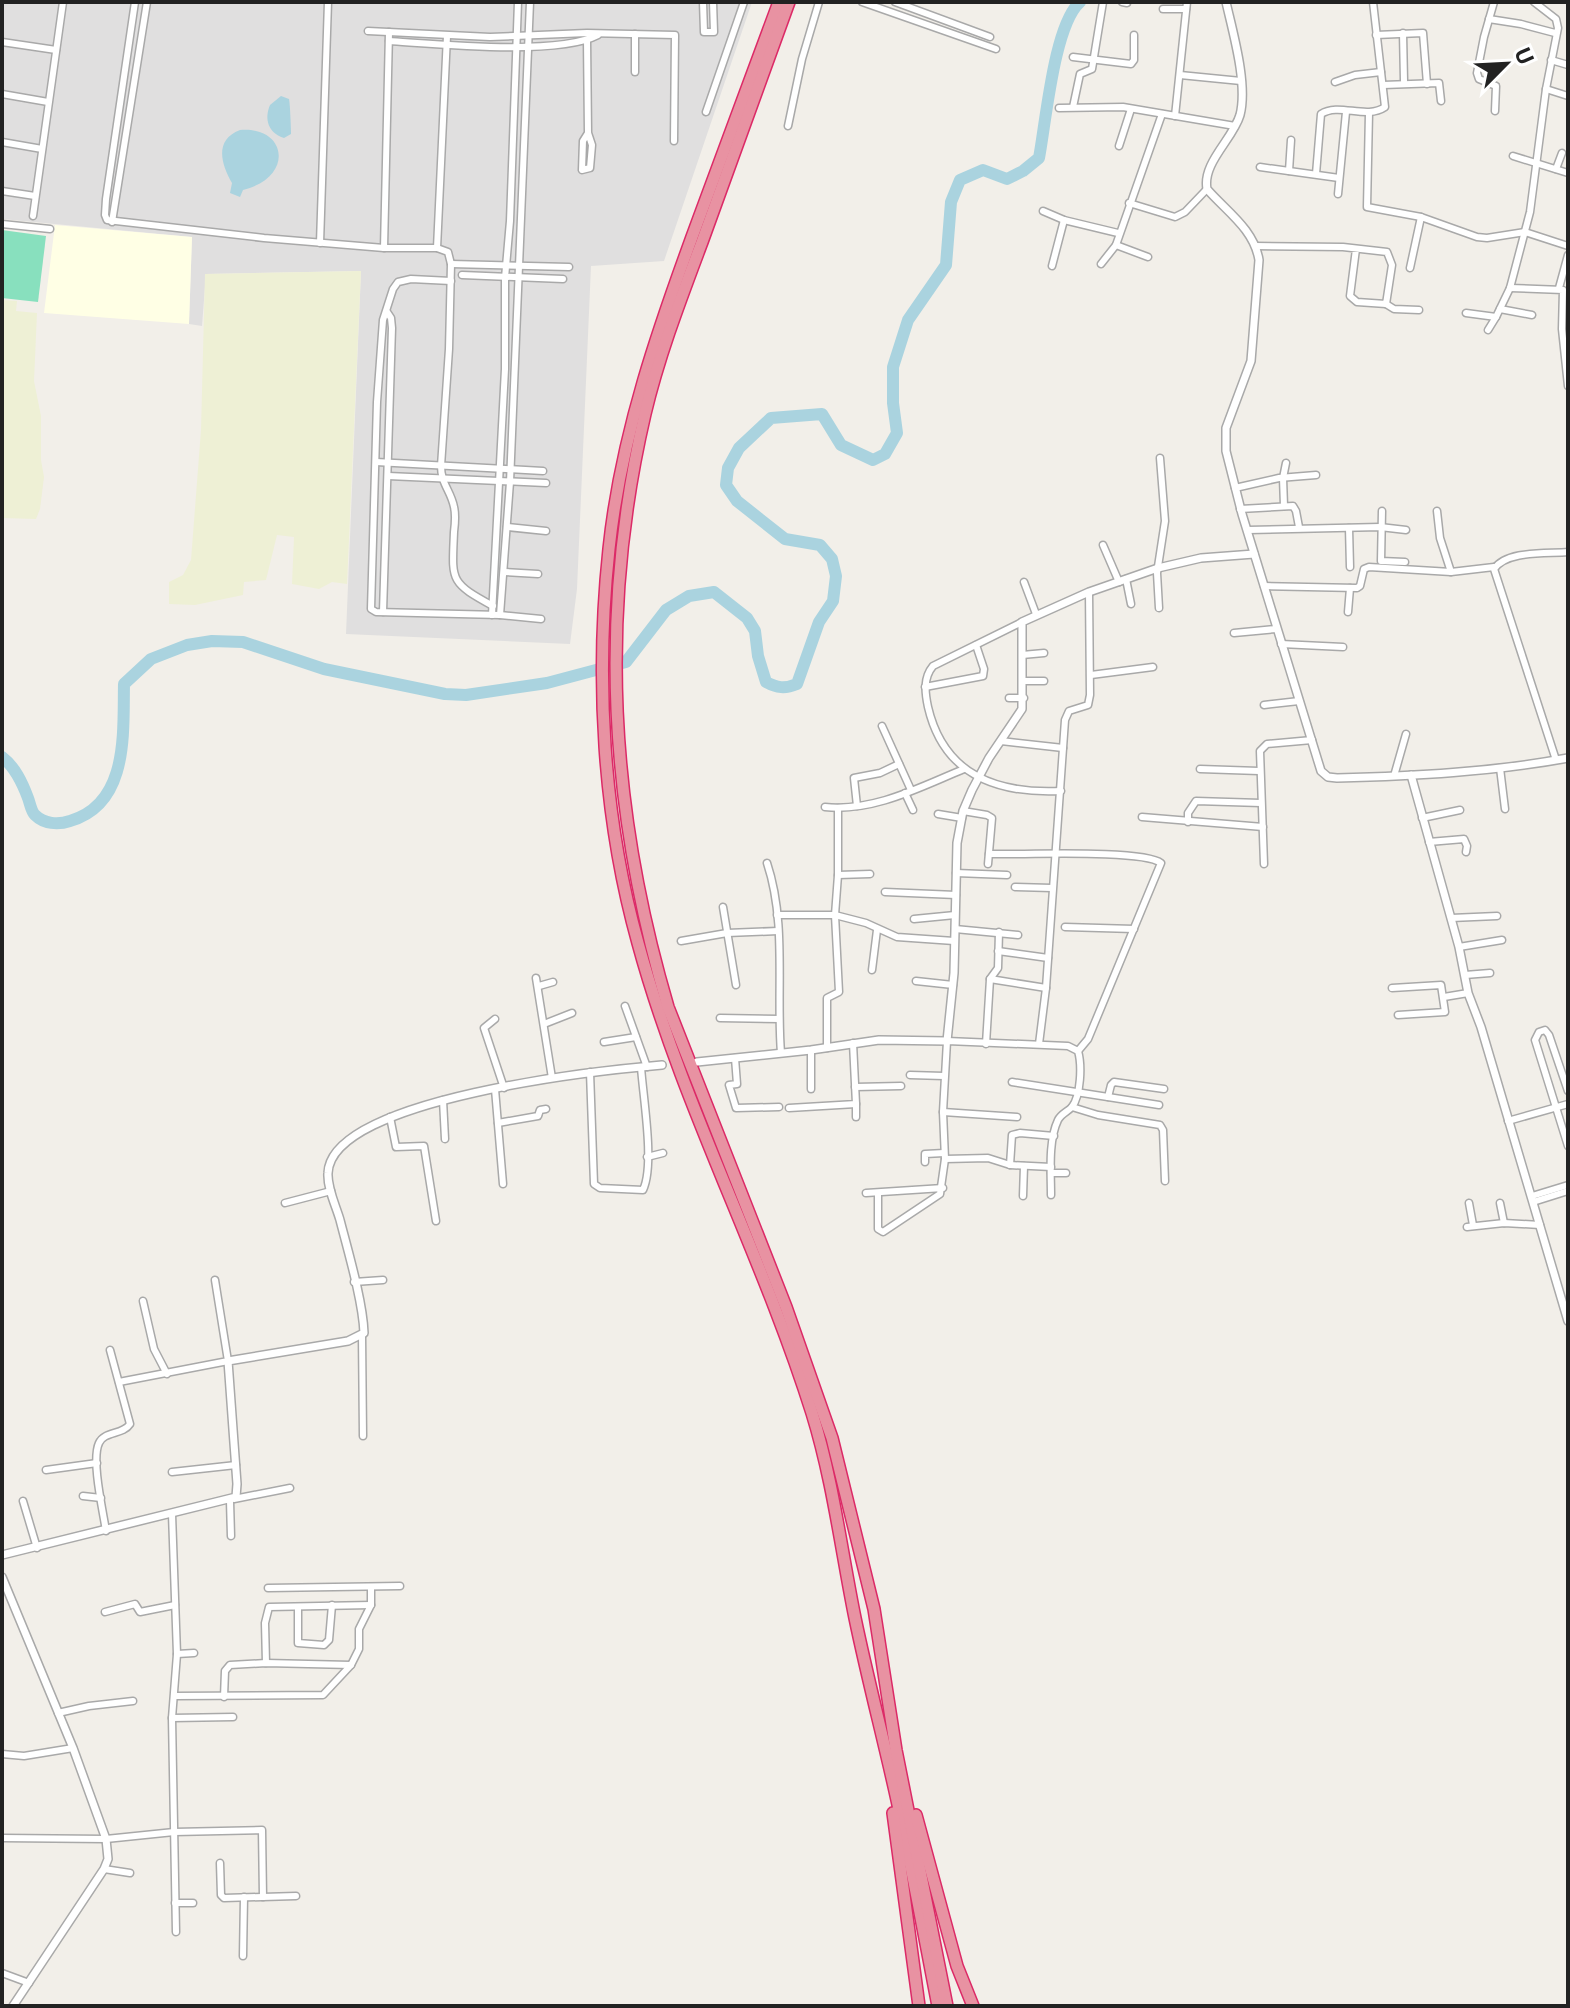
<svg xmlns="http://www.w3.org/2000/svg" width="1570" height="2008" font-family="'Public Sans',sans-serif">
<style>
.residential{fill:#e0dfdf}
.education{fill:#ffffe5}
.farmland{fill:#eef0d5}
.pitch{fill:#88e0be}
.water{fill:#aad3df}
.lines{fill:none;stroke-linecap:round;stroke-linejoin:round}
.river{stroke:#aad3df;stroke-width:12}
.minor-casing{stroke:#a9a9a9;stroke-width:9}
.tertiary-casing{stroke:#a9a9a9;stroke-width:10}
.motorway-casing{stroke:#dc2a67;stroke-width:14}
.minor{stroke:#fff;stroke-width:6}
.tertiary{stroke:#fff;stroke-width:7}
.motorway{stroke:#e892a2;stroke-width:11}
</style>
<rect width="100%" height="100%" fill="#f2efe9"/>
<!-- residential -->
<polygon class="residential" points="2,2 752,2 664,261 591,266 577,589 570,644 346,634 361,271 206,274 202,326 189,324 192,237 2,219"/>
<!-- education -->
<polygon class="education" points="55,225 192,237 189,324 44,313"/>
<!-- farmland -->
<g class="farmland">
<polygon points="361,271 347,584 332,582 319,589 292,584 294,537 277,535 266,580 244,582 243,595 195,605 169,604 169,582 183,575 191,560 201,430 205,274"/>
<polygon points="2,300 17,301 16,311 37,313 34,381 41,416 41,460 44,477 40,509 36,519 2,518"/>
</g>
<!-- pitch -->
<polygon class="pitch" points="2,230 46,236 38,302 2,298"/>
<!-- water -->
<g class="water">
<path d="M281,96L289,99C290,102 291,130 291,134L284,138C268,133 264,119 270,105Z"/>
<path d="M240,130C287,126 295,177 243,190L240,197L230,193L232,183C221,164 214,140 240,130Z"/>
</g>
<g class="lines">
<!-- river -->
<path class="river" d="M2,757C15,767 22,782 28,798C30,803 31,811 35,815C44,824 58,825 70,821C129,804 123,733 124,684L151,659L187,645L212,641L243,642L324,669L445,694L466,695L547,683L626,662L666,610L689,596L714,592L747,618L755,631L758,656L766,682C777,688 785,689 797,684L819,622L833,601L836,576L832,559L820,545L785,539L737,501L726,485L728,468L739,448L771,418L822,414L841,445L873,460L885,454L897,433L893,403V367L908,320L946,265L951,202L960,180L983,170L1007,179L1023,171L1039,158C1046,121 1054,25 1080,2"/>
<defs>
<g id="minor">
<path d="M135,2L106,199L105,215L107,220L264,238L384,248H437L448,252L451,264L449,349L441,466C441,484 451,491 454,507C456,515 455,524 454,532C452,581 449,582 493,606"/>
<polyline points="703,2 704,32 714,32 713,2"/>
<polyline points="862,2 996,49"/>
<polyline points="895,2 990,37"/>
<polyline points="1122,2 1127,3"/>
<polyline points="1494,2 1484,37 1477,73 1479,79 1496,86 1495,111"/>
<polyline points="1163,9 1186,9"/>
<polyline points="1489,19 1521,24 1555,33"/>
<polyline points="368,31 490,37 587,33 675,35 674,141"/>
<polyline points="1403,33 1404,81"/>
<polyline points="635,34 635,72"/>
<polyline points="1376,35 1423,33 1427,84"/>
<polyline points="587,40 588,133 592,145 590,168 582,170 583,141 588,133"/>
<path d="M389,41C437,44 558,56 598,35"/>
<polyline points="2,42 56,50"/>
<polyline points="1073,57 1131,64 1134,60 1134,35"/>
<polyline points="1551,60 1568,65"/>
<polyline points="1180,75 1241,81"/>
<polyline points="1335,82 1355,75 1381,72"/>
<polyline points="1383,85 1439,83 1441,101"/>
<polyline points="1546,89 1568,96"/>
<polyline points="2,94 48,102"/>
<polyline points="1073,107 1080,74 1092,69 1103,2"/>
<polyline points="1059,108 1123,107 1235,126"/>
<polyline points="706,112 744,2"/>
<polyline points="1369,113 1367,207 1421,217"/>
<polyline points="1175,116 1187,2"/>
<polyline points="788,126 802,59 819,2"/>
<polyline points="2,142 42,149"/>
<polyline points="1119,146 1131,109"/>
<polyline points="1513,156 1568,173"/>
<polyline points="1260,167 1339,178"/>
<polyline points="1556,169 1562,153"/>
<polyline points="1289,171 1291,140"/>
<path d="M1316,174L1321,114C1339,102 1366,120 1385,107L1373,2"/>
<polyline points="2,191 35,196"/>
<polyline points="1338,194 1346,112"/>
<polyline points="1129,203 1175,217 1185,212 1207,189"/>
<polyline points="1043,211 1064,220 1118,233"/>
<polyline points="33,216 63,2"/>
<polyline points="112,222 147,2"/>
<polyline points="2,224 50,229"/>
<polyline points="320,243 328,2"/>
<polyline points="1116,245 1148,257"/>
<polyline points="1255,246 1343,247 1387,252 1392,265 1386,304 1357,302 1350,296 1356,249"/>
<polyline points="384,248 389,32"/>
<polyline points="437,248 447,36"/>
<polyline points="451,264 569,267"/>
<polyline points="1101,264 1116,245 1162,114"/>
<polyline points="1052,266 1064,220"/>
<polyline points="1410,268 1421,217 1477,237 1487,238 1525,232 1568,246"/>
<polyline points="462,275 563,279"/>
<polyline points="451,281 411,279 398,282 393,289 383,320 377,402 371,609 376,612 500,615 541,619"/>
<polyline points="1510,288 1563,290 1562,329 1568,386"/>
<polyline points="1559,288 1568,255"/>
<polyline points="1386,304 1394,309 1419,310"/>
<polyline points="1500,309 1532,315"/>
<polyline points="1466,313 1496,317 1510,288 1530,212 1546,89 1558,28 1556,19 1534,2"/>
<polyline points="1488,330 1496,317"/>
<polyline points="376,462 543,471"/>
<polyline points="388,476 546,483"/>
<polyline points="1235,488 1279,478 1316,475"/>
<polyline points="1284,506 1283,478 1286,463"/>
<polyline points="1240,509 1293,506 1296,511 1299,527"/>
<polyline points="1382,511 1381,561 1405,562"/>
<polyline points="1437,511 1440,538 1451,572"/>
<polyline points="507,527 546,531"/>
<polyline points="1349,528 1350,567"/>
<polyline points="1248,530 1380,527 1406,530"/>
<polyline points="1103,545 1119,582"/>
<polyline points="504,572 538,574"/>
<polyline points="1126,579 1131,604"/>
<polyline points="1024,582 1036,614"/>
<polyline points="1264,586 1357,588 1360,586 1364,569 1369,567 1451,572 1494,567"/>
<polyline points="1159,608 1157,573 1165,521 1160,458"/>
<polyline points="383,612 392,328 391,318 387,312"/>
<polyline points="1348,612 1350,588"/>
<polyline points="492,615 505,369 505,278 510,221 518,2"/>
<polyline points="500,615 510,482 530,2"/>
<path d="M1022,622L933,666C923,678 925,693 928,707C944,776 998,794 1061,791"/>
<polyline points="1234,633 1276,629"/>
<polyline points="1281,644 1343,647"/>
<polyline points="1022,655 1044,653"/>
<polyline points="1091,675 1153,667"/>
<polyline points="1023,681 1044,681"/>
<polyline points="925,687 983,676 984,669 976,645"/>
<polyline points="1009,698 1024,698"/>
<polyline points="1264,705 1299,701"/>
<polyline points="882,726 911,790"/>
<polyline points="1001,741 1063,748"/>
<path d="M1556,760L1494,569C1507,550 1547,554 1568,552"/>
<polyline points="1500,768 1505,809"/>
<polyline points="1200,769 1259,771"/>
<polyline points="1394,776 1406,734"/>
<polyline points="905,793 913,810"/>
<polyline points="857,806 854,778 880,773 899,764"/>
<path d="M825,807C874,812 920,787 964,769"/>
<polyline points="963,811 987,815 992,818 988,864"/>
<polyline points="938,814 962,818"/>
<polyline points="1142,817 1263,827"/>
<polyline points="1422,818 1460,810"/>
<polyline points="1188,822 1188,813 1196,801 1261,803"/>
<polyline points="1429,842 1464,839 1467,846 1466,852"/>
<path d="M989,854C1020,855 1143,849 1161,863L1088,1039L1078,1051"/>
<path d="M767,863C787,923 776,990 781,1053"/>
<polyline points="1264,864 1260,751 1267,744 1312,740"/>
<polyline points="956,873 1007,875"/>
<polyline points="838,875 870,874"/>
<polyline points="1015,887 1052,888"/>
<polyline points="885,892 956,895"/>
<polyline points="723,907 736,985"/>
<polyline points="777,915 835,915 866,923 897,937 954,941"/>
<polyline points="1451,918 1497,916"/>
<polyline points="914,919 955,915"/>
<polyline points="1065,927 1134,929"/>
<polyline points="955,929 1018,935"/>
<polyline points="681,941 727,933 778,931"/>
<polyline points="1459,947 1502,940"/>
<polyline points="998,951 1048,958"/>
<polyline points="872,970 877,930"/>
<polyline points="1465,975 1490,973"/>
<polyline points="536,978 552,1078"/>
<polyline points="990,979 1046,988"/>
<polyline points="916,981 953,985"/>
<polyline points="539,986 553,982"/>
<polyline points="1392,988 1441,985 1445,1012 1398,1015"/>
<polyline points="1444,997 1468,993"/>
<polyline points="625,1006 647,1067"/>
<polyline points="720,1018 779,1019"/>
<polyline points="495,1019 484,1028 504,1088"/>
<polyline points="544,1024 572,1013"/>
<polyline points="604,1042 636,1037"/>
<polyline points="986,1044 990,979 998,968 999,932"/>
<polyline points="1039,1044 1046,988 1065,720 1069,711 1088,705 1090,695 1089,592"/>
<polyline points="827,1048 827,998 839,992 835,915 838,875 838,808"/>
<polyline points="735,1058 737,1084 729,1085 736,1108 779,1107"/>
<path d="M590,1072L594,1184L600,1188L643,1190C655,1165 643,1097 641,1067"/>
<polyline points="910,1075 944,1076"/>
<polyline points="1012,1082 1159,1105"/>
<polyline points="855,1087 901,1086"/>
<polyline points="495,1089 503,1184"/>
<polyline points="811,1089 811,1050"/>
<polyline points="1568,1091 1549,1035 1545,1030 1539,1032 1535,1040 1568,1146"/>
<polyline points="1108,1097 1111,1085 1114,1082 1164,1089"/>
<polyline points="443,1100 445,1139"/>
<polyline points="1072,1107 1098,1115 1160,1125 1163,1130 1165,1181"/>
<polyline points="789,1108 856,1104 853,1043"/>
<polyline points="943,1112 1017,1117"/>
<polyline points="390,1117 396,1147 424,1146 436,1221"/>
<polyline points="856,1117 856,1104"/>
<polyline points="1508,1121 1568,1104"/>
<polyline points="498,1123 538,1116 540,1110 546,1109"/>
<polyline points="647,1157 663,1153"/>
<polyline points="945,1159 988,1158 1010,1165 1051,1167"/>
<polyline points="925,1162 925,1154 944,1153"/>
<polyline points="1010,1165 1012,1135 1020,1133 1054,1136"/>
<polyline points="1051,1173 1066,1173"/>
<polyline points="866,1193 943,1188"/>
<path d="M878,1193V1229L883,1232L940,1194L945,1159L943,1112L947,1041L1068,1046L1078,1051C1082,1065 1081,1095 1072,1107C1067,1112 1061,1114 1058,1120C1048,1141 1051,1173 1051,1195"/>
<polyline points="1023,1196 1024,1166"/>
<polyline points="1532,1196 1568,1185"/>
<polyline points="1533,1202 1568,1191"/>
<polyline points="285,1203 331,1191"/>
<polyline points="1469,1203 1473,1225"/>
<polyline points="1500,1203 1504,1223"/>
<polyline points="1467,1227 1504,1223 1540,1225"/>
<polyline points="354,1282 383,1280"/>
<polyline points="143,1301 154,1349 167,1374"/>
<polyline points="362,1335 363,1436"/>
<polyline points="119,1382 228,1361 215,1280"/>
<polyline points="46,1470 97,1463"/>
<polyline points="172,1472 236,1465"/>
<polyline points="83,1496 101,1498"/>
<polyline points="234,1499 290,1488"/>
<polyline points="23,1501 37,1548"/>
<polyline points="230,1501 231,1536"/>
<polyline points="172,1514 177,1654 172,1718 176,1932"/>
<path d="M106,1531C103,1511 91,1460 99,1443C104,1431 123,1435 130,1424L110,1350"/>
<polyline points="268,1588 400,1586"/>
<polyline points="298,1607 298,1643 324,1645 329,1640 332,1605"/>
<polyline points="105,1612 135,1604 140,1612 175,1605"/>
<polyline points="177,1654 194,1653"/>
<polyline points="266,1663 265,1623 269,1607 371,1605"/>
<polyline points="175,1696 323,1695 351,1665 359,1649 359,1629 371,1605 371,1587"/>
<polyline points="224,1697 225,1671 230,1665 266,1663 351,1665"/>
<polyline points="58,1713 89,1706 133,1701"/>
<polyline points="172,1718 233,1717"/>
<polyline points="2,1754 24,1756 73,1748"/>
<polyline points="2,1838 106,1839 174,1832 262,1830 263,1897"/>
<polyline points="220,1863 221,1895 224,1898 296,1896"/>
<polyline points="104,1869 130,1873"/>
<polyline points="175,1903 193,1903"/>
<polyline points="243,1956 244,1897"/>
<polyline points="2,1973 29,1983"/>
</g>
<g id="tertiary">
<path d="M1226,2C1233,33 1248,84 1240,115C1233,139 1202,163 1207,189C1226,211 1254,229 1259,260L1251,361L1226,428V451L1242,514L1321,771L1328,777L1337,778C1415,776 1492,772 1568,758"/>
<polyline points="1411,775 1459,947 1468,993 1481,1027 1568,1321"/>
<polyline points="697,1062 811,1050 879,1040 947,1041 954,973 957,843 963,811 972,790 989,758 1022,709 1022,622 1089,592 1158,568 1201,558 1254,554"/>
<path d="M2,1555L236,1497L237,1484L228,1361L348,1341L364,1333C363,1302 348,1251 340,1220C336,1206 327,1188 328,1173C331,1098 604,1070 662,1065"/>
<polyline points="2,1577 73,1748 106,1839 108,1859 104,1869 13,2006"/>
</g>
<g id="motorway">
<path d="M779,2C752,74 726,146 699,218C659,326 621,434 609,549C595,679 603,818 638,943C682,1105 762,1254 812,1413C833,1481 841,1549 855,1618C867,1676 882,1733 895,1791C911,1862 924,1934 938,2006"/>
<path d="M789,2C760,82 731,162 702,242C681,298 659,355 645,414C598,615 610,810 668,1007L786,1307L832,1438L874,1609L896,1750L947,2006"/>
<polyline points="893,1813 919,2006"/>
<polyline points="916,1815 957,1966 973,2006"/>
</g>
</defs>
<!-- minor casing -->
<use href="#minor" class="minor-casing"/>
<!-- tertiary casing -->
<use href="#tertiary" class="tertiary-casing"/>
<!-- motorway casing -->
<use href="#motorway" class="motorway-casing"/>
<!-- minor -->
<use href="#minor" class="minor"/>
<!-- tertiary -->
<use href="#tertiary" class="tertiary"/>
<!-- motorway -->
<use href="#motorway" class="motorway"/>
</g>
<!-- border -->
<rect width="1570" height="2008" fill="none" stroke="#222222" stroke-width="8"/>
<!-- north arrow -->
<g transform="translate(1506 64) rotate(66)" stroke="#ffffff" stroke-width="6" paint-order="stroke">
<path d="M0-6L14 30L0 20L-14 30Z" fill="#222222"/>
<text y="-12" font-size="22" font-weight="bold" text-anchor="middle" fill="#222222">U</text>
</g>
</svg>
